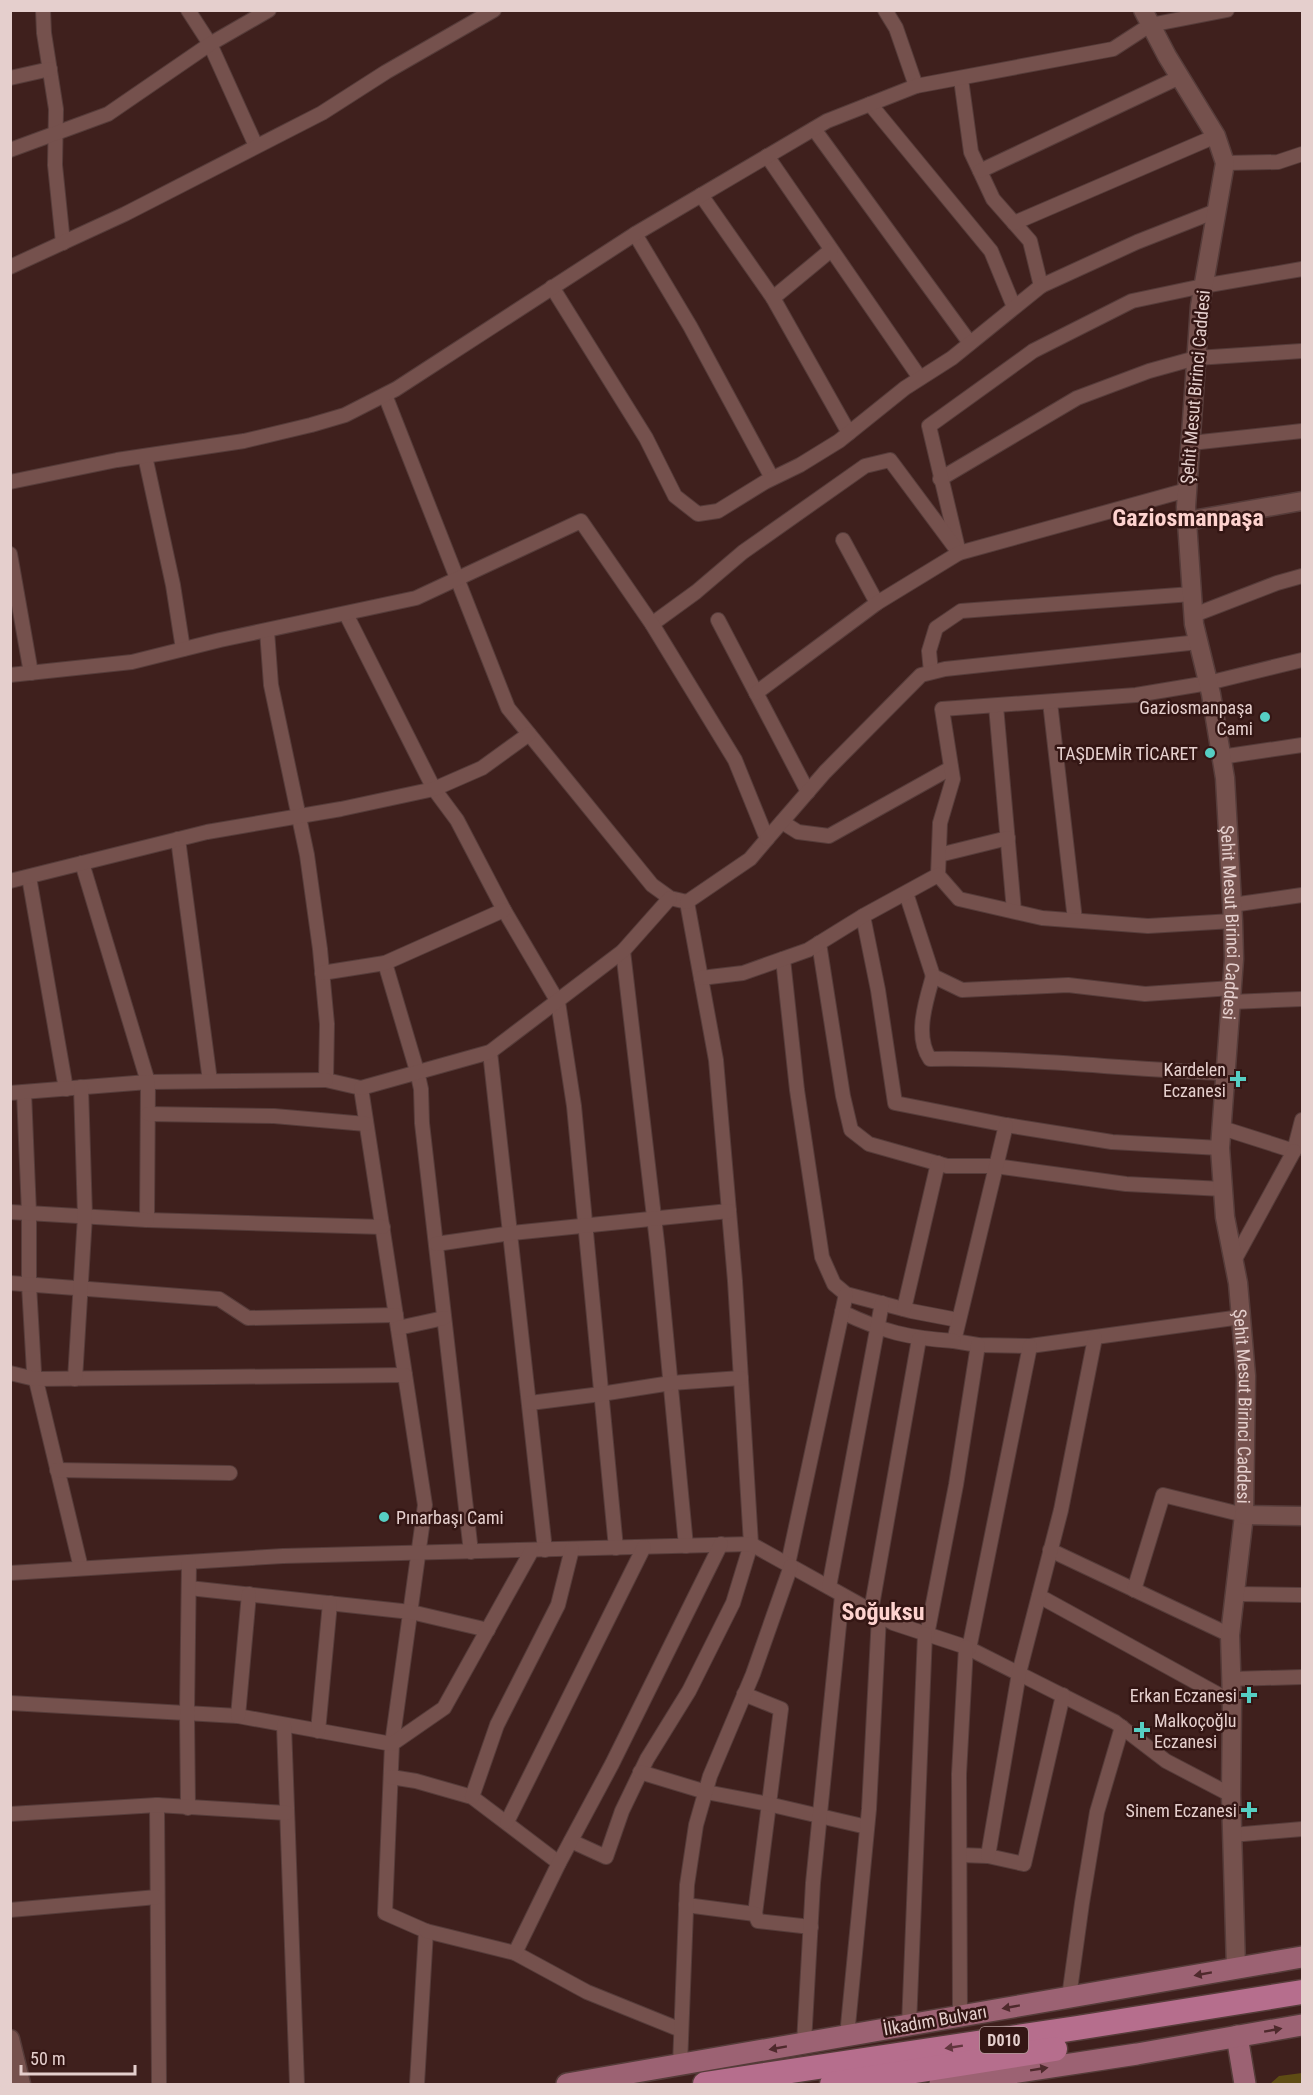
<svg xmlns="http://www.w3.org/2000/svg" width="1313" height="2095" font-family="'Roboto Condensed',sans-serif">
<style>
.green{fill:#5e4c14}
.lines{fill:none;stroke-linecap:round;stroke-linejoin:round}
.street-casing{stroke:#563c3a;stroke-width:16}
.secondary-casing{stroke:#563c3a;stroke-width:21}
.primary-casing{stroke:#563c3a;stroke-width:24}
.highway-casing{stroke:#563c3a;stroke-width:27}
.street{stroke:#75514d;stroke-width:14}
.secondary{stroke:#75514d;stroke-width:18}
.primary{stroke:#9c6273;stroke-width:21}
.highway{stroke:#b66e8d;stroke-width:24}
.oneway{fill:#4e292c}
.oneway2{fill:#62353e}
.poi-dot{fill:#56cec3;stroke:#341614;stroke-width:2}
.labels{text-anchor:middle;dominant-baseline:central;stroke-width:5;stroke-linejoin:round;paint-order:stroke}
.shield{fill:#341614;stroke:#b09896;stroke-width:1.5}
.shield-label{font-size:16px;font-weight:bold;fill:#e5cfcd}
.street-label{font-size:18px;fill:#e5cfcd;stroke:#341614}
.poi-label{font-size:18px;fill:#e5cfcd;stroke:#341614;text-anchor:end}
.district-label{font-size:24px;font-weight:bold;fill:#fed3cf;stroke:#341614}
</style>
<rect width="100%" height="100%" fill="#3f201d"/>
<!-- green -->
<polygon class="green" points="1302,2073 1302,2084 1270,2084 1279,2076"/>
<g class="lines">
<defs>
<g id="street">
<polyline points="43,10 44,33 56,109 55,165 63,243"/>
<polyline points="188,10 210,44 256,146"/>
<polyline points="885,10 896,28 916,86"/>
<polyline points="10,78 50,69"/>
<polyline points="961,79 971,152 993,199 1030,241 1041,286"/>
<polyline points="870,104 991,251 1014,307"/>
<polyline points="814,129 970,343"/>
<polyline points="10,150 108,114 210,44 269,10"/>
<polyline points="767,156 920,378"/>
<polyline points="1225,163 1278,162 1302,154"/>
<polyline points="980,171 1180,77"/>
<polyline points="701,195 773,298"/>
<polyline points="1014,223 1216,136"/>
<polyline points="635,234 690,326 772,478"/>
<polyline points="831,250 773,298 849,433"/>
<polyline points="10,267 125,214 322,113 386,72 494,10"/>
<polyline points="552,287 646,438 675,496 698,514 718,511 765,482 800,465 839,441 905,388 952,358 1041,286 1137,242 1216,211"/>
<polyline points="385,395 508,708 652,885 670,898 687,902 716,1060 735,1281 751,1544 733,1603 689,1691 647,1759 622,1811 606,1857 571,1841"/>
<polyline points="1191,443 1302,431"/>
<polyline points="145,456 173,585 183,649"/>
<polyline points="940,479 1077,398 1149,371 1196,358 1302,351"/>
<polyline points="10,482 117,460 244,441 311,425 345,415 396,389 635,234 827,121 916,86 1113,49 1150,25 1227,10"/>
<polyline points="843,540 877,603"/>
<polyline points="959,553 929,426 1033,351 1132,301 1203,286 1302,269"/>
<polyline points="10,554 31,673"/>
<polyline points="346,614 434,789 457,820 504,910 558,1002 574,1106 616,1548"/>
<polyline points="1194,615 1277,583 1302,576"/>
<polyline points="718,620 808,792"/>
<polyline points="652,624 696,592 743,552 865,466 890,460 954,546"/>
<polyline points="267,631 271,685 307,855 320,949 327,1024 326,1080 361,1088 425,1505 392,1744 385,1913 426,1931 417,2084"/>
<polyline points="931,672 929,651 936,628 961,611 1192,594"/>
<polyline points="10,675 132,662 220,640 416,598 581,521 652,624 735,760 767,839 750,859 687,902"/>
<polyline points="756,693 877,603 959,553 1187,490"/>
<polyline points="1050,702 1075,920"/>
<polyline points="996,706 1014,911"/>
<polyline points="1221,757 1302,745"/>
<polyline points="782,822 798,832 829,836 951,768"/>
<polyline points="178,839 210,1081"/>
<polyline points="767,839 825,772 921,675 945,669 1199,642"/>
<polyline points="939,855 1008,838"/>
<polyline points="82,863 148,1082 326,1080"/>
<polyline points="938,875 940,823 953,779 942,709 1136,695 1208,683 1302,660"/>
<polyline points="29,877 66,1089"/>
<polyline points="10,881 207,832 341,809 434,789 482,768 529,734"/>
<polyline points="906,893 933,976 962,990 1068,985 1145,994 1232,988"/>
<polyline points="1232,905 1302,895"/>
<polyline points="863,916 878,990 895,1103 1006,1125 1112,1142 1220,1148"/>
<polyline points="819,943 843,1096 851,1130 869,1144 947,1166 995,1166 1126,1184 1223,1189"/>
<polyline points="623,951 658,1251 686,1546"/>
<polyline points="783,959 797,1090 822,1257 834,1284 846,1294 911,1311 958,1320"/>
<polyline points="385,963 417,1071 421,1089 422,1123 471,1552"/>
<polyline points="322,973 385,963 504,910"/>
<path d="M933,976C926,1001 914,1036 930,1059C1029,1057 1127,1070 1227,1073"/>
<polyline points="701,978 743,973 808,950 863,916 938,875 959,899 1042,918 1148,926 1233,921"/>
<polyline points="1231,1002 1302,999"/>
<polyline points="490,1052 545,1550"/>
<polyline points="361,1088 490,1052 623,951 670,898"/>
<polyline points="24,1092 29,1213 29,1285 34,1372 81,1568"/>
<polyline points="10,1093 148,1082 147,1220 383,1227"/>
<polyline points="148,1114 274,1116 366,1124"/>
<polyline points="1006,1125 954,1341 978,1345 1030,1346 1241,1317"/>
<polyline points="1222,1128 1294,1151 1302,1120"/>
<polyline points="10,1212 147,1220"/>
<polyline points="436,1244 512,1233 729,1211"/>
<polyline points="1234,1261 1294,1151"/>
<polyline points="10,1283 219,1299 248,1318 396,1315"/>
<polyline points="904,1309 938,1163"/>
<path d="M842,1312C884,1332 908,1338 954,1341"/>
<polyline points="398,1328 444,1318"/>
<polyline points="10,1373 35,1379 405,1375"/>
<polyline points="75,1379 85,1216 81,1087"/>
<polyline points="530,1403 601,1394 671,1383 741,1378"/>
<polyline points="57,1470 230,1473"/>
<polyline points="1050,1550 1230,1635"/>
<polyline points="788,1564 846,1294"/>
<polyline points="10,1573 283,1556 751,1544 893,1623 966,1647 1115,1722 1166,1761 1231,1795"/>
<polyline points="829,1587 882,1303"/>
<polyline points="189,1588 411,1612 488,1630"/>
<polyline points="1134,1590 1163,1495 1244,1515"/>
<polyline points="1235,1594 1302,1595"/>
<polyline points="1039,1596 1232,1702"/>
<polyline points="871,1611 919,1339"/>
<polyline points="927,1635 956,1485 978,1345"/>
<polyline points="969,1649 1030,1346"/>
<polyline points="1231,1679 1302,1677"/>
<polyline points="744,1694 781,1709 755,1914"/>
<polyline points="10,1703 238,1716 392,1744 444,1708 532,1550"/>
<polyline points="238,1716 249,1594"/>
<polyline points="284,1725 297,2084"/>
<polyline points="318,1731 330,1603"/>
<polyline points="640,1772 706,1792 768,1804 867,1827"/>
<polyline points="391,1777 416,1781 472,1797 559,1863"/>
<polyline points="472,1797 497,1725 558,1605 572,1549"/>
<polyline points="157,1805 159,2084"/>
<polyline points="188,1808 187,1713 189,1562"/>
<polyline points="10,1814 157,1805 287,1813"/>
<polyline points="507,1822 644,1547"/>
<polyline points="1232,1835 1302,1829"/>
<polyline points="960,1855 988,1856 1024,1864 1063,1695"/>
<polyline points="988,1856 1019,1673 1061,1510 1095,1338"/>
<polyline points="686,1905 755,1914 758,1921 811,1927"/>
<polyline points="10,1910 157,1897"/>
<polyline points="426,1931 515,1953 587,1992 681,2030"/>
<polyline points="515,1953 559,1863 612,1764 721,1544"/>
<polyline points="1069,1997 1082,1903 1097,1812 1122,1727"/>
<polyline points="960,2016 959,1774 966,1647"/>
<polyline points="909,2025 925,1634"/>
<polyline points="847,2036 869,1809 879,1616"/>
<polyline points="804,2043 813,1883 842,1595"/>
<polyline points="680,2065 687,1885 696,1825 710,1776 753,1674 791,1566"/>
</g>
<g id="secondary">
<path id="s1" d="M1143,10L1167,56L1216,136L1225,163L1200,306L1186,507L1194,624L1211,694L1225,778L1233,921L1234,959L1220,1148L1225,1217L1238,1283L1246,1376L1244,1515L1230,1635L1232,1702L1231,1795L1236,1968"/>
<polyline points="1187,521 1302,501"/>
<polyline points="1244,1515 1302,1516"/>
<polyline points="10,2039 21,2084"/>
</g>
<g id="primary">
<polyline points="1237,2036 1245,2084"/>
<polyline points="567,2084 1302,1957"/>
<polyline points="940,2084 1137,2054 1302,2025"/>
</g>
<g id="highway">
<polyline points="705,2084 1077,2028 1302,1992"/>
<polyline points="832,2084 1055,2049"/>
</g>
</defs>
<!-- street casing -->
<use href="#street" class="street-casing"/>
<!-- secondary casing -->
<use href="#secondary" class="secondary-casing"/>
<!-- primary casing -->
<use href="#primary" class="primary-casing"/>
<!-- highway casing -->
<use href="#highway" class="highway-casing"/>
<!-- street -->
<use href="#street" class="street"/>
<!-- secondary -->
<use href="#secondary" class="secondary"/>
<!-- primary -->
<use href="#primary" class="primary"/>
<!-- highway -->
<use href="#highway" class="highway"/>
</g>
<!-- one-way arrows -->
<defs><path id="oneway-solid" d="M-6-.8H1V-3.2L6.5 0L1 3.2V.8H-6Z" transform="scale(1.5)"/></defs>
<g class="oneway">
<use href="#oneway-solid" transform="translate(1203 1974) rotate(170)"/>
<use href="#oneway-solid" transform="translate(1011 2007) rotate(170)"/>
<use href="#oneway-solid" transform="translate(1273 2030) rotate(-10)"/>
<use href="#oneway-solid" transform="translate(778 2048) rotate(170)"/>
<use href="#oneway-solid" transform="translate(1039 2069) rotate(-9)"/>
</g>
<use class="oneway2" href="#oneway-solid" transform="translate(954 2047) rotate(171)"/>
<!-- markers -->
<g class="poi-dot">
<circle cx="1265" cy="717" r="6"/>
<circle cx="1210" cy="753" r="6"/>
<path d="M1235 1070h6v6h6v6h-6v6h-6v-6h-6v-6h6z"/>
<circle cx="384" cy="1517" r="6"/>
<path d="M1246 1686h6v6h6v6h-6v6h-6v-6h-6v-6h6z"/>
<path d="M1139 1721h6v6h6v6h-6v6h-6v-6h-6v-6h6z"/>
<path d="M1246 1801h6v6h6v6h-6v6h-6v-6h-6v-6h6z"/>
</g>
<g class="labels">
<!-- shield labels -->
<rect class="shield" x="980" y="2027" width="48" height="26" rx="4.5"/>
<g class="shield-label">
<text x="1004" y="2040">D010</text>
</g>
<!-- street labels -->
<g class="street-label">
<text transform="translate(1195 387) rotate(-85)">Şehit Mesut Birinci Caddesi</text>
<text stroke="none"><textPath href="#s1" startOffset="940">Şehit Mesut Birinci Caddesi</textPath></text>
<text stroke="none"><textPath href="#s1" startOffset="1426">Şehit Mesut Birinci Caddesi</textPath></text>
<text transform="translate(935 2020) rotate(-10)">İlkadım Bulvarı</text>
</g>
<!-- poi labels -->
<g class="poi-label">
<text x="1253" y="707">Gaziosmanpaşa<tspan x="1253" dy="21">Cami</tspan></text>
<text x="1198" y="753">TAŞDEMİR TİCARET</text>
<text x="1226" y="1069">Kardelen<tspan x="1226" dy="21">Eczanesi</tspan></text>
<text x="396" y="1517" text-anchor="start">Pınarbaşı Cami</text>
<text x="1237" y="1695">Erkan Eczanesi</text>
<text x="1154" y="1720" text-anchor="start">Malkoçoğlu<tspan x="1154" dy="21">Eczanesi</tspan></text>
<text x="1237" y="1810">Sinem Eczanesi</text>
</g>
<!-- district labels -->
<g class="district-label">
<text x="1188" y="518">Gaziosmanpaşa</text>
<text x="883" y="1612">Soğuksu</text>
</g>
</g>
<!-- border -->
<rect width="1313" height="2095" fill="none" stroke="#e5cfcd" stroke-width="24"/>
<!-- scale -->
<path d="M21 2065v9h114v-9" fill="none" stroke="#e5cfcd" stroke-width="3"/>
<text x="30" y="2065" font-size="18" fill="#e5cfcd" stroke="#341614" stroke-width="4.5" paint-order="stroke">50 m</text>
</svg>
